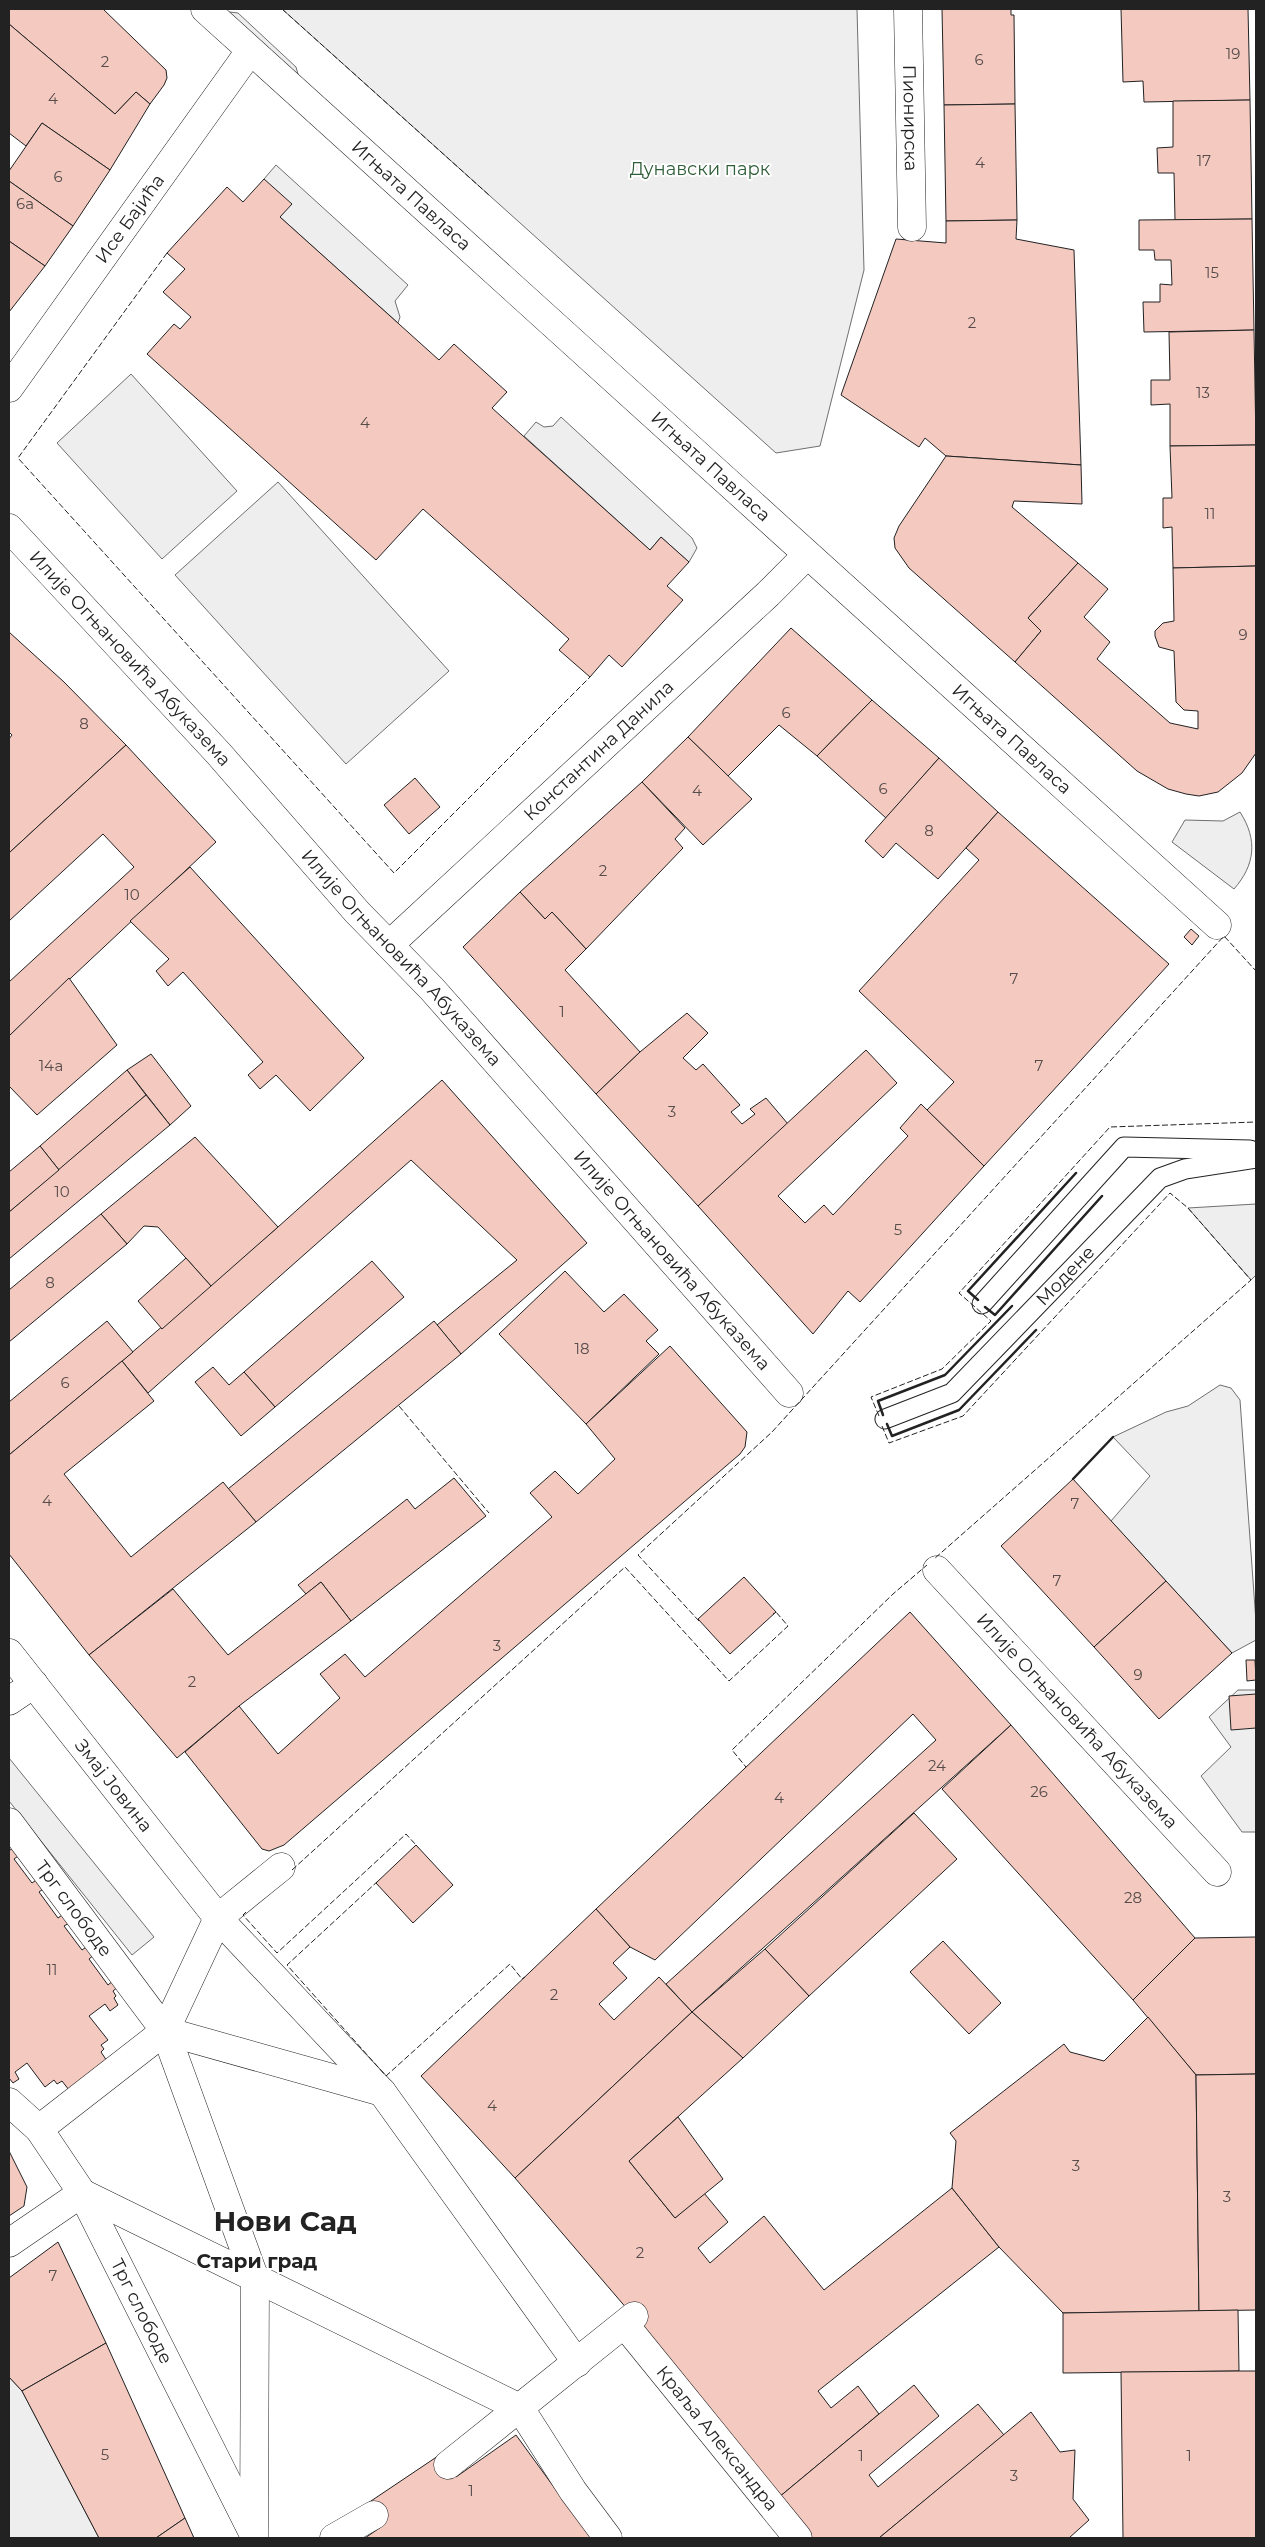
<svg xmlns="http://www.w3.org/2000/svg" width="1265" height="2547" font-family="Montserrat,sans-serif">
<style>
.green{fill:#eee;stroke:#6f6f6f}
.building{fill:#f3c9c0;stroke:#222}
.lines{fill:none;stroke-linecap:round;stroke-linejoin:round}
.service-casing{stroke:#222;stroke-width:21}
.pedestrian-casing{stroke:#222;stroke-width:29}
.minor-casing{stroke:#222;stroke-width:29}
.service{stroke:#fff;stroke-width:19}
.pedestrian{stroke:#fff;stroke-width:28}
.minor{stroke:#fff;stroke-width:28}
.fence{stroke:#222;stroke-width:1;stroke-dasharray:6 2.5;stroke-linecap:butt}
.wall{stroke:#222;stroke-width:2.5}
.labels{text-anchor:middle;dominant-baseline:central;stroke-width:4;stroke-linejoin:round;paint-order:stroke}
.number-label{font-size:15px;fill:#564c4a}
.street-label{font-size:18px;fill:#222;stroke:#fff}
.park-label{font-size:18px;fill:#2f5e38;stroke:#fff}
.quarter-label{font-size:20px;font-weight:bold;fill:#222;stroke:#fff}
.town-label{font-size:28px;font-weight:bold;fill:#222;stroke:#fff}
</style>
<rect width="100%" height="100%" fill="#fff"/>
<!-- green -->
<g class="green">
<polygon points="282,9 857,9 864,270 820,446 776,453"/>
<polygon points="230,12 238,13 296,67 298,74 296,81 225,13"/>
<polygon points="276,165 408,285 395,301 400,317 398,323 280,217 264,179"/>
<polygon points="131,374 237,491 162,559 57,443"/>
<polygon points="561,417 692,538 697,548 689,562 661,537 650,550 524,436 536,422 544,427 553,426"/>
<polygon points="278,482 449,671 346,764 175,575"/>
<path d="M1240,812C1258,840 1255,865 1234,889L1172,842L1185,820L1223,821Z"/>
<polygon points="1256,1204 1256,1275 1251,1280 1188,1208"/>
<polygon points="1220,1385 1231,1388 1240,1400 1256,1622 1256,1640 1232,1653 1111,1521 1150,1476 1113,1437 1166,1412 1188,1406"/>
<polygon points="1238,1690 1256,1690 1256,1832 1242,1832 1201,1776 1231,1747 1209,1717"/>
<polygon points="9,1758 154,1937 132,1955 9,1801"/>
<polygon points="9,2377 22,2391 99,2538 9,2538"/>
</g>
<!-- building -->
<g class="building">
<polygon points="9,9 103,9 166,70 167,78 164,85 150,104 136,92 115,114 9,24"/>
<polygon points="942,9 1011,9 1011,15 1014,15 1015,104 944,105"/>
<polygon points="1121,9 1248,9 1250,100 1144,102 1143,81 1123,82"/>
<polygon points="9,24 115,114 136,92 150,104 110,170 42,123 26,146 9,133"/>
<polygon points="1250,100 1252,219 1175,220 1174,173 1158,173 1157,148 1173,147 1173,101"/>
<polygon points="1015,104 1017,220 946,221 944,105"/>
<polygon points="42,123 110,170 73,226 9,181 9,171"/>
<polygon points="264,179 292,204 280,217 439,360 454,344 507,392 492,408 650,550 661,537 689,562 667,586 683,600 622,667 609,655 590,677 559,650 569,639 423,509 376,560 147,354 174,324 180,329 191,317 163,292 185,269 167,253 227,187 243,202"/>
<polygon points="9,181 73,226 45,266 9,241"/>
<polygon points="1252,219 1254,330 1144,332 1143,302 1160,302 1160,284 1172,285 1171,260 1155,260 1154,250 1139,250 1139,220"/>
<polygon points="1017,220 1016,239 1074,250 1081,465 946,456 925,438 919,447 841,395 896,239 946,243 946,221"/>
<polygon points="9,241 45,266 9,312"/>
<polygon points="1254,330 1256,445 1170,446 1170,404 1151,405 1151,380 1170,380 1169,332"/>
<polygon points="1256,445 1256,566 1173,568 1172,527 1163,528 1163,498 1172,498 1170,446"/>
<polygon points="946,456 1081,465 1082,504 1014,501 1012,507 1078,563 1028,618 1041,631 1015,662 909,568 895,548 894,538 899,526"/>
<polygon points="1078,563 1108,589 1084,617 1110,642 1097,659 1170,723 1198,729 1198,711 1184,710 1176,702 1174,651 1159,647 1155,636 1155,631 1163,623 1174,621 1173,568 1256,566 1256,753 1242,773 1218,792 1199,796 1186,794 1168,789 1137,771 1015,662 1041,631 1028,618"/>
<polygon points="791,628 872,700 817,756 779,725 728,776 688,737"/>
<polygon points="9,632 64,682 126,745 9,853 9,739 12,735 9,732"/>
<polygon points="872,700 939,758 886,818 817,756"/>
<polygon points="688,737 752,799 703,845 642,782"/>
<polygon points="126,745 216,842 9,1036 9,982 134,867 103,834 9,921 9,853"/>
<polygon points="939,758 998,812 938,879 896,843 883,858 865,841"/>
<polygon points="415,778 440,807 409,834 384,805"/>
<polygon points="642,782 685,828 675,839 683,848 586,949 552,912 545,919 520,892"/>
<polygon points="998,812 1169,964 984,1166 927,1110 954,1082 859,991 979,860 966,848"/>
<polygon points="190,867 364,1058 310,1111 276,1075 260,1089 248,1075 263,1062 183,972 168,986 156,971 169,959 130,921"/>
<polygon points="520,892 545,919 552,912 586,949 565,970 640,1052 596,1094 463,947"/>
<polygon points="1191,929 1199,936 1192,945 1184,937"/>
<polygon points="69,978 117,1045 37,1115 9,1086 9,1036"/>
<polygon points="687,1013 708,1033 683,1058 696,1070 703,1064 740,1105 731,1112 742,1124 755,1114 750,1109 766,1098 788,1124 698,1206 596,1094 640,1052"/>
<polygon points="866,1050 897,1083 778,1196 805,1223 824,1205 833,1215 908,1136 900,1128 921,1104 984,1166 860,1302 848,1291 813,1334 698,1206"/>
<polygon points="151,1054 191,1106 170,1125 127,1070"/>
<polygon points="127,1070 146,1095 59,1170 40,1146"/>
<polygon points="442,1080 587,1243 461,1354 437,1325 517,1260 411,1160 148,1393 122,1361 278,1227"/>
<polygon points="146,1095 170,1125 9,1259 9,1212"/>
<polygon points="195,1137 278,1227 211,1286 158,1227 144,1226 127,1244 101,1214"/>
<polygon points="40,1146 59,1170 9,1212 9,1172"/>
<polygon points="101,1214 127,1244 9,1342 9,1290"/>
<polygon points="186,1258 211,1286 162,1329 138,1301"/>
<polygon points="372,1261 404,1297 275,1407 244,1372"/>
<polygon points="565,1271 604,1312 624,1294 658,1330 646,1341 659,1354 586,1424 499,1334"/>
<polygon points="107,1321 133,1352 9,1455 9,1402"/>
<polygon points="434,1321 461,1354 256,1522 228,1489"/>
<polygon points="670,1346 747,1432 745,1447 740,1454 284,1845 269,1851 262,1849 185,1752 239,1706 278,1754 340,1698 320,1674 345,1654 365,1677 552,1517 530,1493 555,1471 578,1494 615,1459 586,1424"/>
<polygon points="122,1361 154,1401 64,1474 131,1557 223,1482 256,1522 89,1655 9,1554 9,1455"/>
<polygon points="213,1367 229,1385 244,1372 275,1407 241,1436 195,1382"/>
<polygon points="454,1478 486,1516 351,1621 321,1582 306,1594 298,1585 407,1499 415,1509"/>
<polygon points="1073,1479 1166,1581 1094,1647 1001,1546"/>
<polygon points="744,1577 776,1612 730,1654 698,1619"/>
<polygon points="1166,1581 1232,1653 1159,1719 1094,1647"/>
<polygon points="321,1582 351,1621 239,1706 177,1758 89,1655 173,1589 228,1655"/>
<polygon points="910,1612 1011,1725 692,2012 666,1984 936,1740 913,1714 655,1960 630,1947 596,1909"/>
<polygon points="1246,1660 1255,1660 1256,1680 1247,1681"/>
<polygon points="1256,1694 1256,1728 1231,1730 1229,1696"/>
<polygon points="1011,1725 1195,1938 1133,2000 942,1789"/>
<polygon points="914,1813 957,1859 809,1996 765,1949"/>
<polygon points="416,1845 453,1885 413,1923 376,1883"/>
<polygon points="15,1846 21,1854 14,1859 32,1883 39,1878 46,1887 39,1892 58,1918 65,1913 71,1922 64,1926 82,1950 89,1945 95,1954 89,1959 108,1985 114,1980 119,1986 113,1991 116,1996 114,1998 118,2005 110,2011 105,2004 89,2016 108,2040 101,2045 104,2049 101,2052 107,2061 69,2090 62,2081 57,2084 54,2080 45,2087 27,2063 15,2072 19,2079 13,2083 9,2078 9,1851"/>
<polygon points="596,1909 630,1947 613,1963 627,1978 599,2004 614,2020 659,1977 692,2012 515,2178 421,2076"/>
<polygon points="1256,1937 1256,2074 1196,2075 1133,2000 1195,1938"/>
<polygon points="943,1941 1001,2003 969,2034 910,1972"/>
<polygon points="765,1949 809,1996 743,2058 692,2012"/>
<polygon points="692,2012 743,2058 629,2161 675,2218 704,2193 728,2222 698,2248 710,2263 764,2216 824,2290 952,2188 999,2247 818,2391 831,2408 858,2386 879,2414 778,2498 646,2331 515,2178"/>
<polygon points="1148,2017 1196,2075 1199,2311 1063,2313 999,2247 952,2188 956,2141 950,2133 1064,2044 1070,2052 1104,2061"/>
<polygon points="1256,2074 1256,2310 1199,2311 1196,2075"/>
<polygon points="678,2117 723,2179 675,2218 629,2161"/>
<polygon points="9,2151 27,2187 24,2206 9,2216"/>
<polygon points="58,2242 106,2343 22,2391 9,2377 9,2278"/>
<polygon points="1238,2310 1239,2371 1063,2373 1063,2313"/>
<polygon points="106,2343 185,2518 156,2538 99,2538 22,2391"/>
<polygon points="1239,2371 1256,2371 1256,2538 1123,2538 1121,2372"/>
<polygon points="914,2385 939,2416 869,2475 878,2487 978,2404 1004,2435 879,2538 811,2538 778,2498"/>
<polygon points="1031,2412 1060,2452 1075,2450 1073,2499 1089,2520 1069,2538 879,2538"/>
<polygon points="516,2435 591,2538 365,2538 381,2527 368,2503 441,2454 456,2477"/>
<polygon points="185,2518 194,2538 156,2538"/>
</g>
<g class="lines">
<defs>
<g id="service">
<polyline points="982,1304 1124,1147 1250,1150"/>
<path id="s1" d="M885,1419L952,1393L1160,1178L1185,1169L1256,1158"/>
</g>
<g id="pedestrian">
<path id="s2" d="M937,1570L1217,1872"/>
<path id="s3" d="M9,1653L218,1918L382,2092L577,2363"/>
<polyline points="9,1701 34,1684"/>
<path id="s4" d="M9,1822L165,2031L255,2279L254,2538"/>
<polyline points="165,2031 382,2092"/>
<path id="s5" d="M9,2102L39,2129L82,2193L252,2531"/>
<polyline points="39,2129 165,2031 218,1918 281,1867"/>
<polyline points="9,2243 82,2193 520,2408"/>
<path id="s6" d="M625,2325L798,2538"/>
<polyline points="520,2408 573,2491 608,2538"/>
<polyline points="448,2465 634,2316"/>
<polyline points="334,2538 374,2515"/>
</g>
<g id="minor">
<path id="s7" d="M205,9L1217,925"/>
<path id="s8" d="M908,9L912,227"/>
<path id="s9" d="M9,388L250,51"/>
<path id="s10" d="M9,528L219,754L357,912L432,989L789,1393"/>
<path id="s11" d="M389,945L768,594L806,556"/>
</g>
</defs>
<!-- service casing -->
<use href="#service" class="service-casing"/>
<!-- pedestrian casing -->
<use href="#pedestrian" class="pedestrian-casing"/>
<!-- minor casing -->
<use href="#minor" class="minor-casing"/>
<!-- service -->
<use href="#service" class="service"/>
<!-- pedestrian -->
<use href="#pedestrian" class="pedestrian"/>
<!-- minor -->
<use href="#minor" class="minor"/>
<!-- fence -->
<g class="fence">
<polyline points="282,9 490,196"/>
<polyline points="167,253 18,458 394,873 590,677"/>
<polyline points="399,1406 489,1513"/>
<polyline points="879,1416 871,1397 942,1369 991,1321 959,1293 1110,1127 1256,1122"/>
<polyline points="882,1426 889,1443 963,1416 1170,1193 1188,1208 1251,1280 934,1559"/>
<polyline points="699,1621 638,1555 772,1432 1224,936 1256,971"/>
<polyline points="744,1769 746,1767 732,1750 893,1594 927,1565"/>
<polyline points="292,1870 625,1567 729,1681 788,1626 776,1612 773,1614"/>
<polyline points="378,1881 287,1965 386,2076 510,1964 522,1979 525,1977"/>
<polyline points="246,1912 243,1915 277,1953 406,1834 416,1845 414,1847"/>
</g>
<!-- wall -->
<g class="wall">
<polyline points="978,1300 968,1291 1076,1173"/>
<polyline points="985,1307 995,1315 1102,1196"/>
<polyline points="883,1415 878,1401 945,1375 1012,1306"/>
<polyline points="887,1424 892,1436 959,1410 1036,1330"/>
<polyline points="1073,1479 1113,1437"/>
</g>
</g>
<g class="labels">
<!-- number labels -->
<g class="number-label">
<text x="1233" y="53">19</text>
<text x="979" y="59">6</text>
<text x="105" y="61">2</text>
<text x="53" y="98">4</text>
<text x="1204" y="160">17</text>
<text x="980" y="162">4</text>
<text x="58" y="176">6</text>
<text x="25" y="203">6a</text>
<text x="1212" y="272">15</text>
<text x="972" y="322">2</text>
<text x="1203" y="392">13</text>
<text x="365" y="422">4</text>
<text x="1210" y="513">11</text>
<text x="1243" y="634">9</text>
<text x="786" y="712">6</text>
<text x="84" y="723">8</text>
<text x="883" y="788">6</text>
<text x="697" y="790">4</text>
<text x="929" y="830">8</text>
<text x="603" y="870">2</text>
<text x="132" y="894">10</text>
<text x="1014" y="978">7</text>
<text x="562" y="1011">1</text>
<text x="51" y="1065">14a</text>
<text x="1039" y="1065">7</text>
<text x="672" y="1111">3</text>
<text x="62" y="1191">10</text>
<text x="898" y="1229">5</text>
<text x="50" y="1282">8</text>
<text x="582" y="1348">18</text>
<text x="65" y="1382">6</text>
<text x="47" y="1500">4</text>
<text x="1075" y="1503">7</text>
<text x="1057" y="1580">7</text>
<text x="497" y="1645">3</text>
<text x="1138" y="1674">9</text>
<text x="192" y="1681">2</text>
<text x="937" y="1765">24</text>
<text x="1039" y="1791">26</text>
<text x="779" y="1797">4</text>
<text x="1133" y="1897">28</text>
<text x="52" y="1969">11</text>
<text x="554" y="1994">2</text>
<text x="492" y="2105">4</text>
<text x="1076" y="2165">3</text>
<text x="1227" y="2196">3</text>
<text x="640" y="2252">2</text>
<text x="53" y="2275">7</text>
<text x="105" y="2454">5</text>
<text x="861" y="2455">1</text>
<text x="1189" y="2455">1</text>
<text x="1014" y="2475">3</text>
<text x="471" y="2490">1</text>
</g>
<!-- street labels -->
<g class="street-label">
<text stroke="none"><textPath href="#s8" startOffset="109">Пионирска</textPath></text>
<text stroke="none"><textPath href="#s7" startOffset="278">Игњата Павласа</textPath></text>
<text stroke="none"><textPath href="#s9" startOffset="208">Исе Бајића</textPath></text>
<text stroke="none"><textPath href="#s7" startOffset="682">Игњата Павласа</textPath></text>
<text stroke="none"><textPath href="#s10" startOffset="178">Илије Огњановића Абуказема</textPath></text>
<text stroke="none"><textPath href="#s7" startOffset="1088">Игњата Павласа</textPath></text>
<text stroke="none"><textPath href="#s11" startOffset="286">Константина Данила</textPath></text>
<text stroke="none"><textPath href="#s10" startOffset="582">Илије Огњановића Абуказема</textPath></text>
<text stroke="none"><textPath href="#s10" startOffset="988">Илије Огњановића Абуказема</textPath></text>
<text stroke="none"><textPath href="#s1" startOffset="235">Модене</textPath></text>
<text stroke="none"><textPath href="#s2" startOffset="206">Илије Огњановића Абуказема</textPath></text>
<text stroke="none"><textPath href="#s3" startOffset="169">Змај Јовина</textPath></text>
<text stroke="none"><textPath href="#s4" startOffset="108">Трг слободе</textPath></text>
<text stroke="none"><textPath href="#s5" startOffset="250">Трг слободе</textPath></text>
<text stroke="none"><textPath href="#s6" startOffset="146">Краља Александра</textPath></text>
</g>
<!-- park labels -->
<g class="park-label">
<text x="700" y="169">Дунавски парк</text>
</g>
<!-- quarter labels -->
<g class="quarter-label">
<text x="257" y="2261">Стари град</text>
</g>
<!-- town labels -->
<g class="town-label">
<text x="285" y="2221">Нови Сад</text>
</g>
</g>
<!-- border -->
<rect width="1265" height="2547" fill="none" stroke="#222222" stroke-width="20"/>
</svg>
